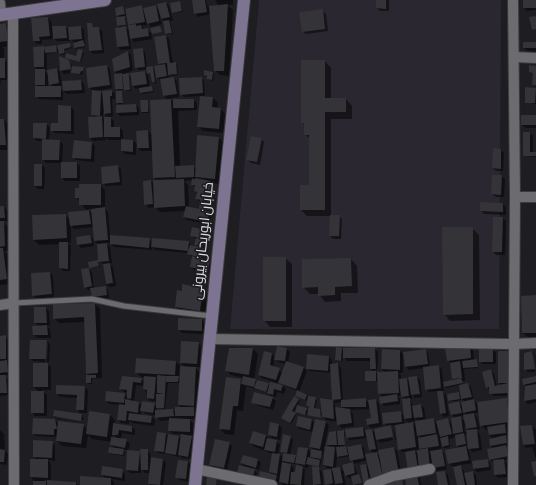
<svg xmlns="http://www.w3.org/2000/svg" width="536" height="485" font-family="'Alegreya Sans',Cairo,sans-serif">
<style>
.built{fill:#2a2730}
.shadow{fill:#0007;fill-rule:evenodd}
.building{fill:#343337}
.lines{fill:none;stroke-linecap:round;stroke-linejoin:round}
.lane-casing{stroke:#3b3a3d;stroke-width:7}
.street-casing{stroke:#3b3a3d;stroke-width:12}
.secondary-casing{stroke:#3b3a3d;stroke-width:14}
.lane{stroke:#6c6b6f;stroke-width:5}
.street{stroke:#6c6b6f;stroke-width:10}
.secondary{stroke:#7d7491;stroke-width:12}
.labels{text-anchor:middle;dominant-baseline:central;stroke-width:3.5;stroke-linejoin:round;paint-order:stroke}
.street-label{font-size:14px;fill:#dbdadd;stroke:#1e1d21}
</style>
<rect width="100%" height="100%" fill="#1e1d21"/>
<!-- built -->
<polygon class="built" points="259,0 501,0 499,329 230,329"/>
<!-- shadow -->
<g class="shadow">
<polygon points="193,0 206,0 208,7 219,6 215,0 233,0 233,5 227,5 233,10 229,76 220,75 215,70 210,14 198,17 195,13"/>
<polygon points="377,0 389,0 389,11 380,11 377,8"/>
<polygon points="536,1 536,10 527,11 524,7"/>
<polygon points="180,2 183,12 174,13 173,12"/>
<path d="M166,3L169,6L173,20L170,21L173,34H166L164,21L160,18L162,24L151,27L147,22V25L141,26L151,33L152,39L134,42L130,37L131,49L121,50L118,47L120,28L117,25L119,18L117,15L123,7L124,10L141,6L144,9L155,6L160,11ZM127,15L130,31L124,26H127L126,20H128L123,16Z"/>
<polygon points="322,10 326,14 328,31 306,34 302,31"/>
<polygon points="48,18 51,21 52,27 66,27 70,30 81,27 84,30 85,47 76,49 74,42 70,39 70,41 57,41 52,37 53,39 42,40 42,44 37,44 34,41"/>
<polygon points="6,24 11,29 12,46 2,47 4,49 4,59 7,62 8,80 1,80 0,87 0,25"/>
<polygon points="92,24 95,28 99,28 102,31 104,53 94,54 90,51"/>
<path d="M166,36L169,39L173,63L177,64L178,75L171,76L168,74L169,78H174L177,81L179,97L170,98L174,103L194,100L197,103V110L178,111L180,167L193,166L196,169L219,138L224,142L220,184L212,183L214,185L212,204L209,211H207L212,215L210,225L187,220L184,217L186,211L160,212L155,207L149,208L145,204L151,181L154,184L157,181L154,177L153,151H141L136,146V155L125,154L122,151V140H108L106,137V140L93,141L90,137L95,118L92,115L93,91L89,87L107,66L110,69L112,88L94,91L100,92L104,95L111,91L115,94V99H112L113,116L109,117L114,121V128H120L123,131V140L133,141L138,145L148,131L152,135L168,100L164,96L161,81L155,76L156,83H154L151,74L148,73V69L139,70L136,67L142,49L145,52L147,68L153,67L156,70L162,66L159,63ZM103,112L109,118L105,121L103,118ZM193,180L192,184L196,187V199L201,202L202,211L189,208L188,185L184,181Z"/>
<polygon points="536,43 536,51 527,51 524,47"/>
<path d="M70,44L72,48L65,50L66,54L61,55L59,52L47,54V70H44L48,74L57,69L60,72L62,86L59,87L63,91V100L39,99L36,96L39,87L36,85L38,70L35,67L43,47H56L59,50ZM48,79H49L50,84L53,87H48Z"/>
<polygon points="82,51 84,53 81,62 66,58 77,57"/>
<polygon points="128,52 131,55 133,70 123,75 128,74 132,77 145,72 148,75 150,87 153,88 154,92 142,94 140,88 136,89 133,86 132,80 130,80 131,91 127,91 125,85 123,85 123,90 116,89 118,74 115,72 113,59"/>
<polygon points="60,57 70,62 69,62 70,73 64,74 61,71"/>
<polygon points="325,61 331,68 331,99 346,99 352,106 352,119 331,119 331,216 339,216 342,219 341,239 333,239 330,236 331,216 307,216 301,210 310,186 310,139 305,134 305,125 302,122"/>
<polygon points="71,63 73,67 84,69 82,75 73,73"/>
<polygon points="205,72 214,74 213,81 207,79 205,75"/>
<polygon points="201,78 204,81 205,98 213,98 218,103 217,109 221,109 225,114 223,133 203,131 198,126 201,96 184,97 181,94"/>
<polygon points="81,81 84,84 85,93 67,94 63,91"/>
<polygon points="526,88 536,89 536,104 526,102"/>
<polygon points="122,92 123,104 119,104 117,103"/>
<polygon points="147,101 149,113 143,113 141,112"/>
<polygon points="136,105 139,108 139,115 120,116 117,113"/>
<polygon points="71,107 74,110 74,134 55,133 50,129 49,140 59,141 63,144 62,163 77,163 80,166 80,181 65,181 62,178 62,163 46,163 43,159 43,141 37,141 34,138 47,124 51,129 59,124"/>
<polygon points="536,116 536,128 526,128 522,125"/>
<polygon points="0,120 4,120 9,125 10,150 0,150"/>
<polygon points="530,133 533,136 533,153 536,153 536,157 524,156"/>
<polygon points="261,139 264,142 260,165 251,163 248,160"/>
<polygon points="92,143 95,146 94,162 76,160 73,157"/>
<polygon points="501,150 504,153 503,171 496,171 493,168"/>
<polygon points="42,165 45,168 44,189 38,189 35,186"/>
<polygon points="117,166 121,169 122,185 106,186 103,183"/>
<polygon points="501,176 505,179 504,197 496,197 492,194"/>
<path d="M100,185L105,190V209L108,212L110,236L149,239L153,243L188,242L192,246L199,248L195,244L196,239L191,235L206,231L209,234L207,241H205L204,247L200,246L206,252L204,260L210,261L213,264L211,273L194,270L191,267L192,258L189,253L155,250L152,247V250L114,247L111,243H106L110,247L112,263L110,264L113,267L116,286L110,287L106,284L104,264L99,261V245L93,239L94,246L81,248L78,245L90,236L95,241L94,227L74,229L71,225V243H68L71,246L70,271H63L60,268V244L39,245L34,240L65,215L70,220L87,211L76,197ZM88,209H92V214Z"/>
<polygon points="503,204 506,207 506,215 484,214 481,211"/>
<polygon points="0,207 4,207 7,210 8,221 2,221 8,227 9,251 4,251 7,254 11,284 0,285"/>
<polygon points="503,218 506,221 505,255 496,255 493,252"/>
<polygon points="472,228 479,235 480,320 450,321 444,314"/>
<polygon points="285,258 292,264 292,327 270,327 264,320"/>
<polygon points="351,259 357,266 358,293 341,293 341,301 325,302 319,294 310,294 303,287"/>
<polygon points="98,261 100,267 89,267"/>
<polygon points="89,269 92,272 94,288 105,287 108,290 109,298 96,300 93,297 92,290 88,290 85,287"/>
<polygon points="50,273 53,276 54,297 36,298 33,295"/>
<polygon points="183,286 203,288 208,293 205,315 181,312 176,307"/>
<polygon points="536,296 536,339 530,339 523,333"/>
<polygon points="95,304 100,309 102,378 92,379 92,384 88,384 87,382 90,376 86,373 85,322 59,323 54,318"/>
<polygon points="35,308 46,308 49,311 50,325 46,326 50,329 51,338 37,338 34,335 39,326 35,323"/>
<polygon points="202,320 205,323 205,334 182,333 179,329"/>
<polygon points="0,337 5,337 10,341 10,375 5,376 9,379 10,395 0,396"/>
<polygon points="46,341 50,344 49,362 47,362 48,343 46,343 45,362 33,361 30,358"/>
<path d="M198,343L201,346L200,367H194L201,373L197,419H189L193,423V435L183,436L191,437L195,440L191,459L182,458L179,455V457L167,454L158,453L155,450L158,433L166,434L168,436L179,437L181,439L182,434H173L169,430L170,420L160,421L156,416L145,413L141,410V415L152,417L155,420L154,426L132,423L129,420V424L121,423L118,419L120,405L109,404L106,401L124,394L127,397V401L132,402L128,398V392H124L121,389L123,378L141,379L145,382V377H141L136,372L176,362L181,366L185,367L181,363ZM168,383H180L179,405L182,408L176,413L173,410H165ZM136,385L144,386L148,398L151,401H157V407L154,404L142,406L139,403L134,402ZM157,407L165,409V410L156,411Z"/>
<path d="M470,346L473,350L474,360L478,361V368L464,369L465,381H462L463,385L468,384L471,387L474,401L479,405L506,399L511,404L514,427L508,428L509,436H506L509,440L510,446L506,447L509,450L511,459L504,460L507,463L509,477L498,478L495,475L493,462L490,459L494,449L491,446L490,439H493L489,435V430H486L481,425L479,412L474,414L477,417L480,430H477L480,434L482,450L472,452L468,445L465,446L469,450L471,462L487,460L490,463L491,470L477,472L474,469L473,463L460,465L465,473L472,472L476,475L477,485H458L454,467L449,464L446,451L460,448L457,445L456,437L449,439L450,447L444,448L441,445L442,448L440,449L444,453L447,469L437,471L432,466L409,470L406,452H402L399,449L398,439L395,440L393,429H391L393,440L380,443L376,439L378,451L394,448L397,451L402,476L375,482L369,477L370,481L365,482L366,465L369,468L368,460L353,464L358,475L360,476L362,484L355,485L352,477L349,478L343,473L346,485H337L335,483L336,485L326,484L331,470L334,474L333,469L327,468L324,465L330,448L327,445L336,432L338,435L344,431L346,434L363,428L366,431L372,430L376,434L388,427L384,423L400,412L404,416L405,399L402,396H397L400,399V404L384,406L381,403L383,397L379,393L378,381H366L374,372L371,369V361H347L343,356L342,362L338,361L336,360L342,349L344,351L375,349L378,352V361L377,370H374L378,375L386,373L382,369L383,350L400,351L403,354V373H398L401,375V379H407L410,382L417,377L420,380L422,397L415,398L412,394V399H410L413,406L421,405L424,408L426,421L434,419L436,422L448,420L452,424L455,418L452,415L449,405L456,403V401H449L448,395L458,393L462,396L460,385L446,388L443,385L444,391H442L446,395L449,416L444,417L441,414L438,391L429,392L426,389L424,368L409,370L406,367L425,350L428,353L430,367L438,366L442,369L443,383L455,381L453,379L451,363L448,360ZM460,397L465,402L463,407L457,401L461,400ZM463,411L467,416H464ZM464,416L465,422L460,417ZM404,418L409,423L405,424ZM415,418L419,422L417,427L411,421H415ZM396,425L398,439H396L394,430L390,426ZM464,426L469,431L465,432ZM417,434L421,438L418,439ZM465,435H467L468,445H467ZM345,436L350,440L368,438L370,449L374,454L365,455L364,448L360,445L347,448L345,446ZM418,450L419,455L414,451ZM379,451L380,456L376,452ZM337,456L339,458L350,456L354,463L343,466L345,473L340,468L336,469Z"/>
<path d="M277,348L287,349L290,352L288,362L304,368L307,371L299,392L317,400L315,409L323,413L322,400L336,402L333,399L332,373L310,371L307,368L329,357L332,360V365L338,364L341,368L343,401L365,399L369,404L375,400L379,403L382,426L371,428L368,425L372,419L370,409L350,410L353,414L354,426L341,428L338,422L326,420L321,415V418L307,414V415L297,413V407L293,413L296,415L291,424L284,419L299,400L300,401L297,406L309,411V407L307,405V401L296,396L298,391L282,385L286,389L284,394L277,392L276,397L271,396L268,393L246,386L243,411L237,410L234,435L225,434L220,429L241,380L243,382L244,378L231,375L226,370L229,349H253L258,354L254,380L270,385H281V384L262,378L259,374L272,354L275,358ZM275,358L278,362L286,364L283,373L273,367ZM342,402V407L345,410L336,408L334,403Z"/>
<polygon points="480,350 493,350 496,353 496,364 483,364 480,361"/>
<polygon points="508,352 511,355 511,386 509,386 511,396 493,396 487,387 491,371 494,374 497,387 502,386 499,383"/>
<polygon points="532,352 535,355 536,367 534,354 532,354 535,372 528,372 525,369"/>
<polygon points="47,364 51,367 51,390 42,390 47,395 47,416 35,416 32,412 39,392 34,387"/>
<polygon points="536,377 536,402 528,404 525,401 526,386 524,385"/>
<polygon points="84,387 88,390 87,413 80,413 77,410 78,398 60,397 57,394"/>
<polygon points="272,398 276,401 273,410 256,405 253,402"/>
<polygon points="55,411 82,415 84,420 56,416 56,418 84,423 57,419 54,416"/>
<path d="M90,412L110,415L115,420L114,425L132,427L135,430V435L122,433L121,439L126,440L130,444L128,451L139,452L141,454L147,450L150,453L151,458L163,460L166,463L163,485H150L149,483L150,473H145L141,469V473H130L127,470L128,450L122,449L125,452L124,456L110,454L109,453L116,449L111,445L112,442L92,439L88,435L86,448L62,446L57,441V437L36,436L33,433L55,420L59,424L83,425L87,429ZM113,434L118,439L112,438Z"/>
<path d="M299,417L312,420L315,424L325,422L329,425L320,467H317L322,472L323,485H314L313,466L309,465L308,468L302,467L305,470L304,485H283L279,481L278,485H271L273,475L270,472L273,454L253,446L250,442L266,436L280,444L278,454L284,458V455L281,451L290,437L293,440L290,455L297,458L299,448L308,449L311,453L314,451L310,447L313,432L300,429L297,426ZM296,462L300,466L296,473H293L294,468L289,463L295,464Z"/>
<polygon points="271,423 279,425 282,428 280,440 272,438 269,435"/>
<polygon points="536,425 536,459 532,447 527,448 523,445 532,426 536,430"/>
<polygon points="0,430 4,434 5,451 8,454 7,465 0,464"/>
<path d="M34,441L52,442L55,445V461L48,460L51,464V481L76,483L77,485H34V481L31,477V460H37L34,457ZM44,480H48V485Z"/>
<polygon points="229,443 232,446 227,471 213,468 210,464"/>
<polygon points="258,460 261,463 259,470 253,468 257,473 256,480 241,463"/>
<polygon points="188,462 191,465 189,482 180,480 176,477"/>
<polygon points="122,470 125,474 125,481 111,479 114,482 114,485 81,485 105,478 102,475"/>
<polygon points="445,472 448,475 450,485 439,485"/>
<polygon points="417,475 420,478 421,485 407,485"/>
</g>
<!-- building -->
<g class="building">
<polygon points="192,0 205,0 207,12 194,14"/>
<polygon points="376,0 386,0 386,9 376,8"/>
<rect x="523" y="0" width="13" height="8"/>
<polygon points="180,1 182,11 172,13 170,3"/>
<polygon points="166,2 170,17 161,19 157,4"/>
<polygon points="228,4 224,71 214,71 209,6"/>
<polygon points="142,5 145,22 128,25 125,9"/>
<polygon points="156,5 159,21 147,24 143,8"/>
<polygon points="123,6 125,14 116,16 115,8"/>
<polygon points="323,9 325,29 302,32 299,12"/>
<polygon points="125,16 126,25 117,26 116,17"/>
<polygon points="536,16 536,29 532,30 529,17"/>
<polygon points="48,17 50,36 39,37 40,41 33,41 31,18"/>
<polygon points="169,20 172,33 165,34 163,21"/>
<polygon points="6,23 8,41 0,42 0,24"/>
<polygon points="87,23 92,23 93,27 99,27 102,50 89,51"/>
<polygon points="136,24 136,26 141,25 142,29 148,28 149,36 130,39 128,25"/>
<polygon points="52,26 66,26 67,38 53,39"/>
<polygon points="81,26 82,39 69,40 68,27"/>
<polygon points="126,26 129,46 117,47 115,28"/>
<polygon points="160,26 162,32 152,34 150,28"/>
<polygon points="166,35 170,63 176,62 177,74 168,75 167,63 158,64 154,37"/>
<polygon points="83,40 85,46 74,48 73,43"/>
<rect x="523" y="42" width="13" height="6"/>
<polygon points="70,43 71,47 64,49 65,53 59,54 57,45"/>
<polygon points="56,45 57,52 45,53 44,47"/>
<polygon points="44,46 44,67 34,67 33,47"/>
<polygon points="143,48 145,67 135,68 133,49"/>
<polygon points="78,49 83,50 80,62 65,58 66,53 76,56"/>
<polygon points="128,51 130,67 114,72 112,59"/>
<polygon points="59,56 69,60 71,69 60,71"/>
<rect x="0" y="58" width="5" height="20"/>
<polygon points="301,60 325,60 325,98 346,98 346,112 325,112 325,210 300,210 300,185 309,185 309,135 304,135 304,123 301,123"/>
<polygon points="165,64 167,76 156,78 154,66"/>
<polygon points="107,65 110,85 88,88 86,68"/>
<polygon points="529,65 536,66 536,85 532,85 533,73 529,72"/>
<polygon points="72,66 84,67 83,71 81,71 80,74 71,73"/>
<polygon points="153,66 155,82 152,82 150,73 147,74 146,67"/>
<polygon points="57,68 59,83 49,85 47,70"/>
<rect x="35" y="69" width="10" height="16"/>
<polygon points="204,70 213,72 212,80 206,79 207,76 204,75"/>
<polygon points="145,71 147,84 132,86 130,73"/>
<polygon points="122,73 123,89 115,89 114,74"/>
<polygon points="129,73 130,90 124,90 122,74"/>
<polygon points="174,77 177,94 163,96 160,79"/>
<polygon points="202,77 203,93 180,95 179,78"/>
<polygon points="81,80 82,90 63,91 62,81"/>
<rect x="35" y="86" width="26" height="11"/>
<polygon points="152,86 153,91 140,93 139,88"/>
<polygon points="525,87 536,88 535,103 525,103"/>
<polygon points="92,90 101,91 100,116 91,115"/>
<polygon points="112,90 112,96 110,96 111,113 104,114 102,91"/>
<polygon points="116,91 122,91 123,103 116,103"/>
<polygon points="200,96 213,97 212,107 221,108 219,129 197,127"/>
<polygon points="171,99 175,177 153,178 150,100"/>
<rect x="173" y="99" width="21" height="9"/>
<polygon points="140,100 148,100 148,112 141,112"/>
<polygon points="136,104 137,112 116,113 116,105"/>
<polygon points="58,105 71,106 71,131 50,131 51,123 58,123"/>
<rect x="521" y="115" width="15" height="10"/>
<polygon points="102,116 103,137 89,138 88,117"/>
<polygon points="104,117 111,117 111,127 120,127 120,137 104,137"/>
<polygon points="0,119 4,119 6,145 0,145"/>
<polygon points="33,123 47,123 46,139 33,138"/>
<polygon points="148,130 149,148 137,148 136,131"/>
<polygon points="523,132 530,132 530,152 536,152 536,156 523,156"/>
<polygon points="197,135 219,137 215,179 195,177"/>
<polygon points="251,136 262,138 257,162 246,160"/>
<polygon points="42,139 60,140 59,160 42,160"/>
<polygon points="121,139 133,140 133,152 121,151"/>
<polygon points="74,140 92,142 91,159 72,158"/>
<polygon points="493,148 501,149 501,169 492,168"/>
<rect x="61" y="162" width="16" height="16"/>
<rect x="34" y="164" width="8" height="22"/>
<polygon points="118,165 120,182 102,184 101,167"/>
<polygon points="194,165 194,177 176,178 175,166"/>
<polygon points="492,175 502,175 501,195 491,194"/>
<polygon points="192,178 195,180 195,178 211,181 209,201 195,199 197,192 194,191 195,185 191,185"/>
<polygon points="184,179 185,206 154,208 153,180"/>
<polygon points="151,180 153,204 144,205 143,181"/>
<polygon points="79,184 101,184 101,205 79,205 79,198 75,198 75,188 79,188"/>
<polygon points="200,200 210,202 208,210 202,210 209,211 207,222 183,217 186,206 199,209"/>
<polygon points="480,202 503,203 503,212 480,211"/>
<polygon points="0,206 4,206 5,218 0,218"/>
<polygon points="105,207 108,240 94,241 91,209"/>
<polygon points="89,210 91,224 70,226 68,212"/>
<polygon points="66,214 67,238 33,240 32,215"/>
<polygon points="330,215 340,215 339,236 329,236"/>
<polygon points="493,217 503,217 502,252 492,252"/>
<polygon points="0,221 4,221 5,246 0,247"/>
<polygon points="192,227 206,230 204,239 190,236"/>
<polygon points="442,227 473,227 473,314 443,315"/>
<polygon points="90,235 92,243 77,245 76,237"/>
<polygon points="110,235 150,238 149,248 110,244"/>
<polygon points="152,238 189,241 188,251 151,247"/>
<polygon points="196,238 204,239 203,246 194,245"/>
<polygon points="59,242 68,242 68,269 59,268"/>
<polygon points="107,243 109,261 98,262 99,266 89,268 88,262 98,260 97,244"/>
<polygon points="190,245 203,248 201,258 187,254"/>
<polygon points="0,248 3,248 7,279 0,280"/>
<polygon points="192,256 210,260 208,271 190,267"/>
<rect x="263" y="257" width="23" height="64"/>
<polygon points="351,258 352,286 335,287 335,295 318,296 318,287 302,288 302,259"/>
<polygon points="110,263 113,283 106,284 103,264"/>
<polygon points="89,268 92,286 84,288 81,269"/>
<polygon points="50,272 52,294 32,296 31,273"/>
<polygon points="182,284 203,288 200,311 175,307 177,290 182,291"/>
<polygon points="106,286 107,295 92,297 90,288"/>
<polygon points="536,295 536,333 522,333 521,296"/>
<polygon points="95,303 98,373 86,374 84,317 53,319 53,304"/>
<polygon points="34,307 46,307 47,323 34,323"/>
<polygon points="178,318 202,319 202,331 178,330"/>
<polygon points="47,325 48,335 33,335 32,326"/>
<polygon points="6,335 6,359 0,359 0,336"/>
<polygon points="30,340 47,340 46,359 29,359"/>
<polygon points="181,341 199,342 197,364 180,363"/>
<polygon points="470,345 471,358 447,361 445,348"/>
<polygon points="277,346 287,348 285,361 274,360"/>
<polygon points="336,347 342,348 341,361 335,360"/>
<polygon points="229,348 253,348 249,375 225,371"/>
<polygon points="343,348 375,348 376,369 370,369 370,358 343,358"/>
<polygon points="382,349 400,350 400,370 381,369"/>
<polygon points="426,349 428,364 405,367 403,352"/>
<rect x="479" y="349" width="14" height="13"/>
<polygon points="264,351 272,353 270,365 280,368 276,380 258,375"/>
<rect x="498" y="351" width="10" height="32"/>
<polygon points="532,351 535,369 524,370 524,353"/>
<polygon points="307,354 329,356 328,371 306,369"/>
<polygon points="136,358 176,361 175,375 135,373"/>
<polygon points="477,359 478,367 463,368 462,361"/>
<polygon points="7,360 8,372 0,373 0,361"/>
<polygon points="286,361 304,367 296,389 278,383"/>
<polygon points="460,361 462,378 452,379 450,363"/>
<rect x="33" y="363" width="15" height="24"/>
<polygon points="338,363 341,399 332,400 330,364"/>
<polygon points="439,365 441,388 425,390 423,367"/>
<polygon points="180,366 196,367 194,406 178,405"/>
<polygon points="491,369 495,386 508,383 509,393 489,394 489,387 486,388 482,372"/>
<rect x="365" y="371" width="11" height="10"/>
<polygon points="398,371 399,393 378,394 377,372"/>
<polygon points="0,375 6,375 7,393 0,393"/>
<polygon points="86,375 96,375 96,378 91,378 91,383 86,383"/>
<polygon points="157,375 166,376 165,394 157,393"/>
<polygon points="122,376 142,378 141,383 133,382 131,399 127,398 127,390 119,389"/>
<polygon points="144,376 156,377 154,399 147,398 147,390 143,389"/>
<polygon points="166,376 179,376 178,382 166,382"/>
<polygon points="243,376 256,379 254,387 241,384"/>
<polygon points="417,376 420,394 411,395 408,377"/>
<polygon points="536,376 536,382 523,385 522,379"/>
<polygon points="226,377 241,379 238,406 233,406 230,430 219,429"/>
<polygon points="407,378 409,396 401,397 399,379"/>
<polygon points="461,378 463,383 444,387 443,382"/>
<polygon points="257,380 269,383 266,392 254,388"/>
<polygon points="270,382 283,385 281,391 274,389 273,395 267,393"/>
<polygon points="468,383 472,397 461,399 459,385"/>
<polygon points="536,384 536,399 524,401 525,386"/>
<polygon points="56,385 85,386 84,410 76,410 77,395 56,394"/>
<polygon points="297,390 307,395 305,400 295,396"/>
<rect x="31" y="391" width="13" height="22"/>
<polygon points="106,391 125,393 124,403 105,401"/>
<polygon points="437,391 443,391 446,413 440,414"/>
<polygon points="254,392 273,397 270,407 251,403"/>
<polygon points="459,392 460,399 448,401 447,394"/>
<polygon points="156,394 165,394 164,408 156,408"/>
<polygon points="397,394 398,401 380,404 379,397"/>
<polygon points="294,396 299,399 292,411 296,413 290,423 281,418"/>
<polygon points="308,396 316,397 314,408 320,409 321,418 307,415 309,406 306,406"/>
<polygon points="320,398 333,400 334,419 322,417"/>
<polygon points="366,398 366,407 341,407 341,400"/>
<polygon points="410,398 412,418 404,419 402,399"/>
<polygon points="507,398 509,422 480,426 477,402"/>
<polygon points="125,399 139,402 138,413 127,411 126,421 117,420 119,404 125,405"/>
<polygon points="376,399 379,423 367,425 366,419 371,418 368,400"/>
<polygon points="474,399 476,410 463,413 461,402"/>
<polygon points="142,401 155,403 153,413 140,411"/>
<polygon points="459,401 462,413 451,415 448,404"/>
<polygon points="421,404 423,417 414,418 412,406"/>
<polygon points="297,405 307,408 305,415 295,412"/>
<rect x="175" y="407" width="19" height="9"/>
<polygon points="335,407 350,409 352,423 337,425"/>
<polygon points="173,409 174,416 155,418 155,410"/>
<polygon points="54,410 82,414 81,421 53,416"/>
<polygon points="89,411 110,414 107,437 86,434"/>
<polygon points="401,411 402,422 383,424 382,413"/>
<polygon points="129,413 152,416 151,423 128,420"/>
<polygon points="474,413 477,427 466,429 463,415"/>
<polygon points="298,416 312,419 310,430 296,426"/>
<polygon points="461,416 463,432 453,434 451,418"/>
<polygon points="33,418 55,419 57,429 54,429 54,435 32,434"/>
<polygon points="169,418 190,419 190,432 168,431"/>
<polygon points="434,418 436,433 417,436 415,421"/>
<polygon points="448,418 452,434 440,437 436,421"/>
<polygon points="315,419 326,421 320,449 309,447"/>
<polygon points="58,421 84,424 81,444 56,441"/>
<polygon points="270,422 279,424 277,437 268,435"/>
<polygon points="413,422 416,447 398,450 395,425"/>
<polygon points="113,423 132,426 132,432 119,430 118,435 112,435"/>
<polygon points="505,424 506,433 489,435 487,427"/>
<polygon points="391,425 393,437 376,440 374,429"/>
<polygon points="532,425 535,444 523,445 520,426"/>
<polygon points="363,427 364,436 346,438 345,429"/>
<polygon points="372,429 376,449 369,450 365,430"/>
<polygon points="477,429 479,448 468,449 466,430"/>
<polygon points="344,430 345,445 338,445 337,431"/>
<polygon points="253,431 266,435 263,447 249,443"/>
<polygon points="336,431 337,445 326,445 329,432"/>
<polygon points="157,432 166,433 164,452 154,451"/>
<polygon points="464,433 466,444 456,446 455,435"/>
<polygon points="168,434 179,436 176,455 165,453"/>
<polygon points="181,434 192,436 188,457 178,455"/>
<polygon points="283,434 291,436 287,453 280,452"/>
<polygon points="437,434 439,446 419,449 418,438"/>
<polygon points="506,435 507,443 490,446 489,439"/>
<polygon points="448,436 449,445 442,447 440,438"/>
<polygon points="111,437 127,439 125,448 110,445"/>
<polygon points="267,438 277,440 275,452 264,450"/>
<polygon points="215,439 230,442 224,468 209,465"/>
<polygon points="33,440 53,441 52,458 33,457"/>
<polygon points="361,444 364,458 350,461 347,447"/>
<polygon points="506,445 509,456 489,460 487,449"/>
<polygon points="325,446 335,447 333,467 323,465"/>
<polygon points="346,446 348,455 337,457 336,447"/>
<polygon points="466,446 469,460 448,464 445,450"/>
<polygon points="109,447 124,449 123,455 108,453"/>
<polygon points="298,447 308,448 305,465 295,463"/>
<polygon points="394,447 399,473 383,476 378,450"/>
<polygon points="428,448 430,468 419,469 417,450"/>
<polygon points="0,449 5,450 4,462 0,462"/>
<polygon points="140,449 148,449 148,470 141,470"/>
<polygon points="311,449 322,451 321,459 310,457"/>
<polygon points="442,449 445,466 433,468 430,451"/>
<polygon points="127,450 140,451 138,471 126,470"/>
<polygon points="415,450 418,469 408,471 405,452"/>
<polygon points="377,452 383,477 371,480 365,454"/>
<polygon points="272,453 280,454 277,474 269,472"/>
<polygon points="283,453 296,455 294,463 282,461"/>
<polygon points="243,455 258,459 256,468 240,463"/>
<polygon points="151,457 163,459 160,485 148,484"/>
<polygon points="308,457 320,460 319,467 306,464"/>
<polygon points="30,459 48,459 48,478 30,477"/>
<polygon points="488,459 489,467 473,469 472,461"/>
<polygon points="504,459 506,474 494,475 493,460"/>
<polygon points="178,460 188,461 186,479 175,478"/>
<polygon points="536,461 536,476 534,476 531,462"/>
<polygon points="282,462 291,464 288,484 279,482"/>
<polygon points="353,462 355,473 345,476 342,465"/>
<polygon points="366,464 369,480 363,482 360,465"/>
<polygon points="239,465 255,469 253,477 237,473"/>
<polygon points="296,465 303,466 301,485 290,484 291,472 295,472"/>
<polygon points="461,465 465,485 457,485 453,467"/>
<polygon points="102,466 123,469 122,478 101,475"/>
<polygon points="312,466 319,467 321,484 313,485"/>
<polygon points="340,467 343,483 335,484 332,468"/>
<polygon points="331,469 333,483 325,485 323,470"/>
<polygon points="260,471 277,475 275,484 258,480"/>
<polygon points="445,471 448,485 438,485 436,472"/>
<polygon points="473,471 475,485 467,485 464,473"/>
<polygon points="359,474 362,483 353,485 351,476"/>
<polygon points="417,474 419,485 406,485 405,476"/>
<polygon points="207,475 217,475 216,485 206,485"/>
<polygon points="80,476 111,478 111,485 80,485"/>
<polygon points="47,480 76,482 76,485 47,485"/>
<polygon points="402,480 403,485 384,485 383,483"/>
<rect x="33" y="481" width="13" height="4"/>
</g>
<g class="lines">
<defs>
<polyline id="lane" points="14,303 92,299 124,306 211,316"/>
<g id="street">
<polyline points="0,3 1,14"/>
<polyline points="13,13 14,485"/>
<polyline points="515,57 536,58"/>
<polyline points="515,197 536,197"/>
<polyline points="0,305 14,303"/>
<polyline points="209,339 513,344 536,343"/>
<polyline points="196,469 272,485"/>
<polyline points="369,485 393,476 430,469"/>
<polyline points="513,485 515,197 513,0"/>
</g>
<g id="secondary">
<polyline points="0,15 105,0"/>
<polyline points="195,485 244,0"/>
</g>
</defs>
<!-- lane casing -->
<use href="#lane" class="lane-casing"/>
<!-- street casing -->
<use href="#street" class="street-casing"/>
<!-- secondary casing -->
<use href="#secondary" class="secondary-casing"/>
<!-- lane -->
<use href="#lane" class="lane"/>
<!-- street -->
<use href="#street" class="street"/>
<!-- secondary -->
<use href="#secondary" class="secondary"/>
</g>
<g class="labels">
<!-- street labels -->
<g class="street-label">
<text transform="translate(203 241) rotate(-84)">خیابان ابوریحان بیرونی</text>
</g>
</g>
</svg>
